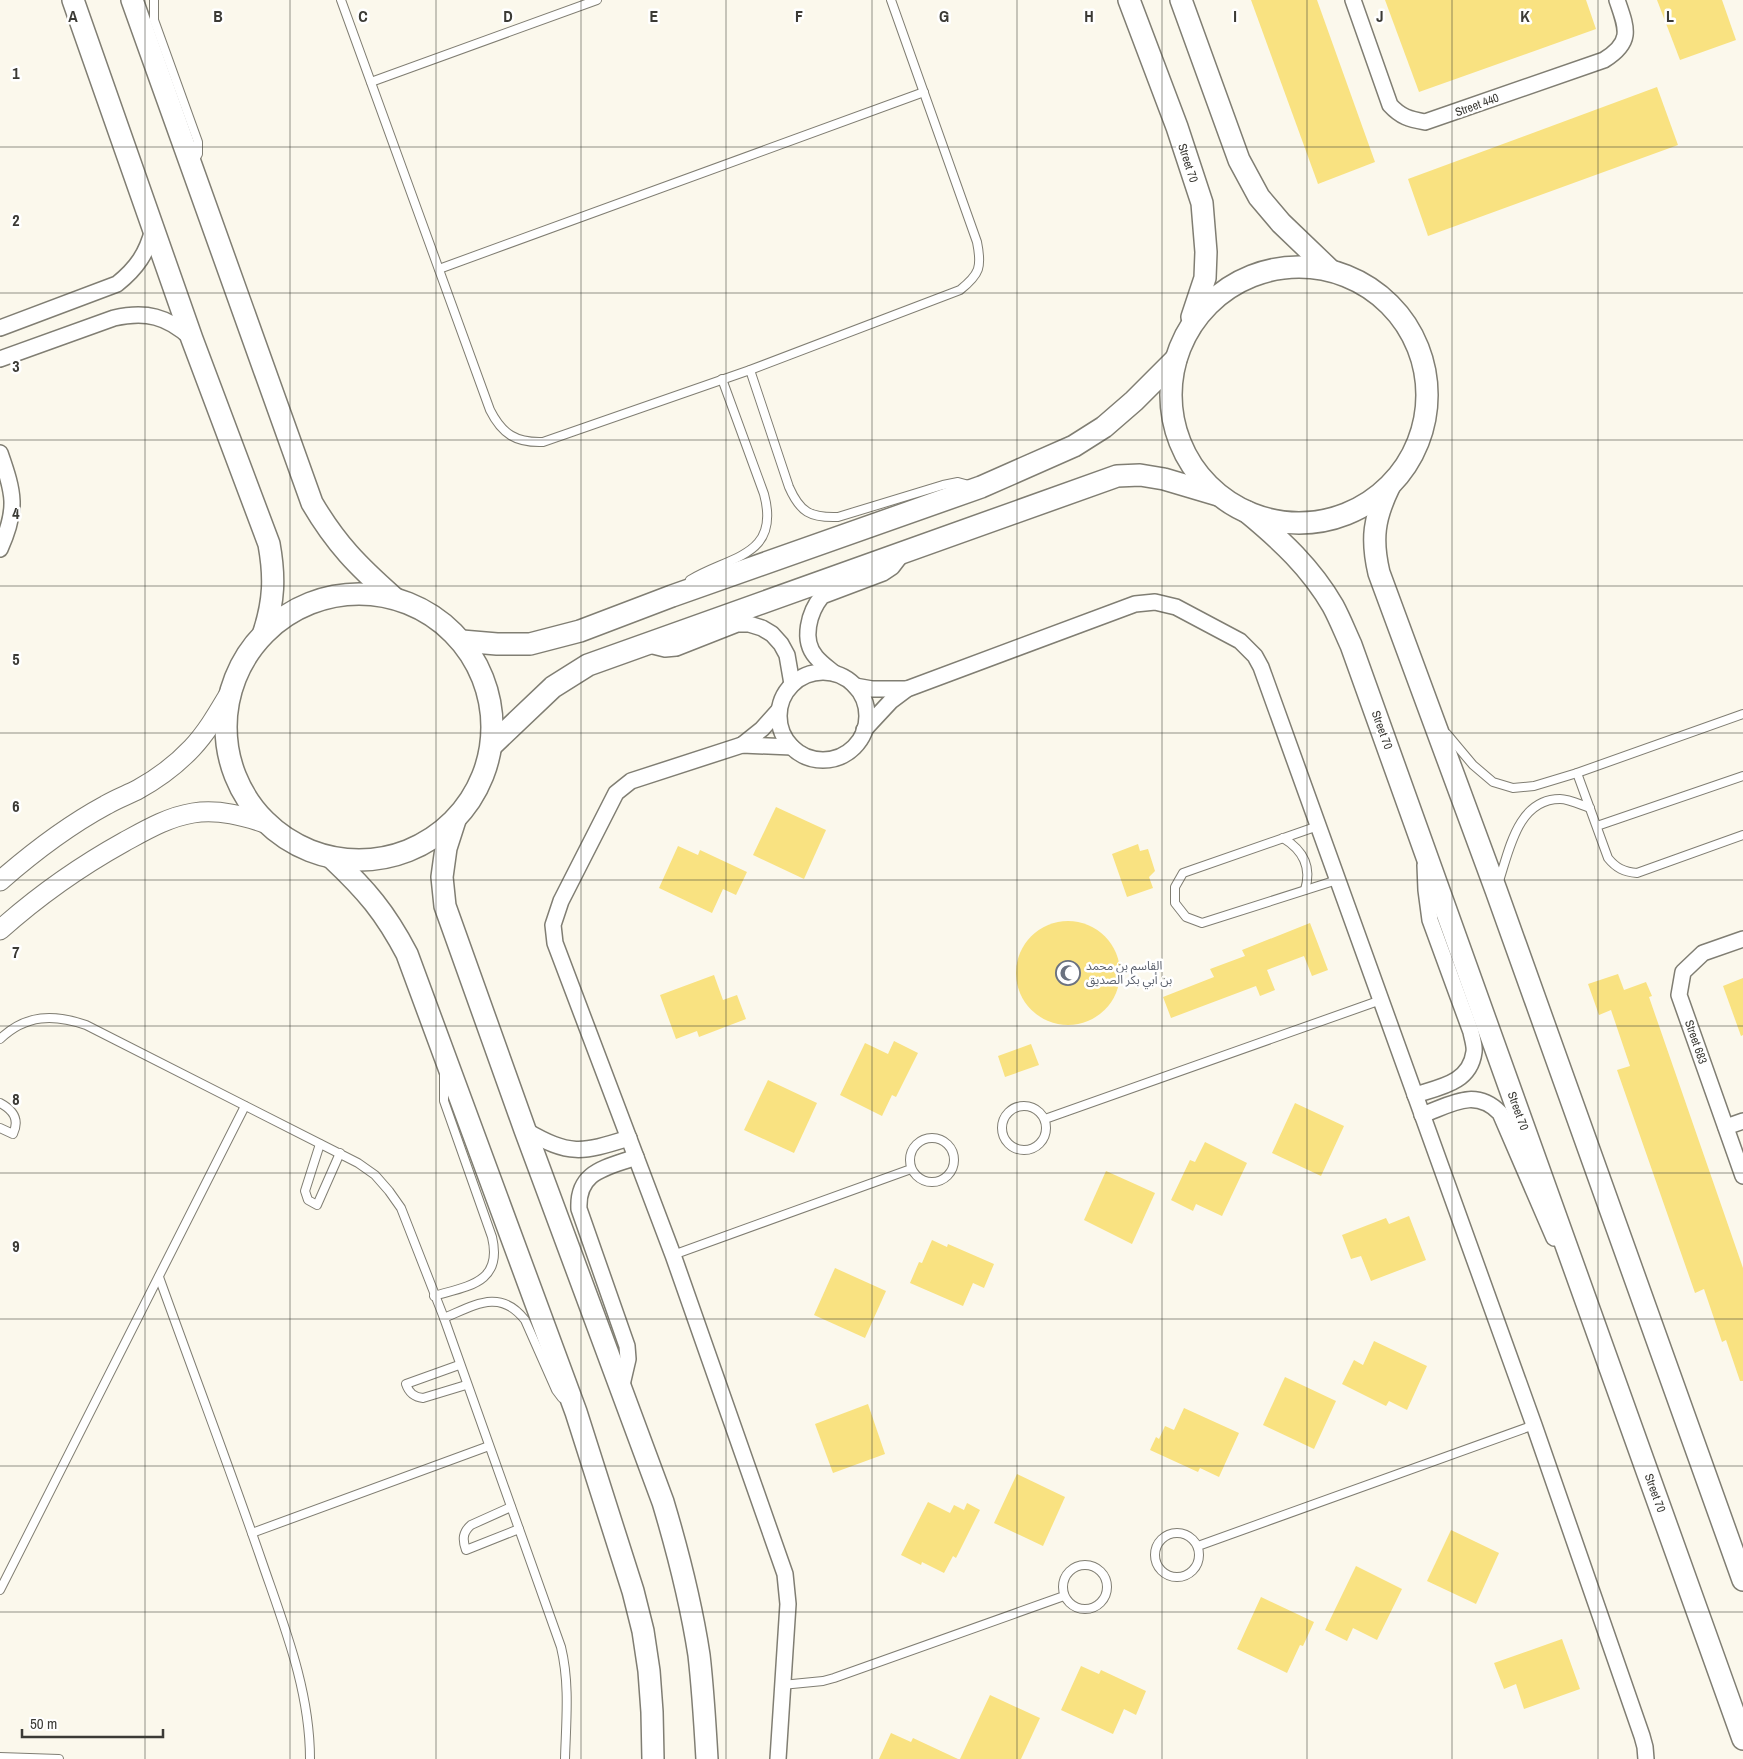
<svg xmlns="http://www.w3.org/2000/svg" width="1743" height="1759" font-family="'Archivo Narrow','Noto Sans Arabic',sans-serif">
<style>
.building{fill:#f9e281}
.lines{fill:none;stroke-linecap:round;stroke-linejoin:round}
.service-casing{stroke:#807e73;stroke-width:10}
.minor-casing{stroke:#807e73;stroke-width:18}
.tertiary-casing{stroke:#807e73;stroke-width:21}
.secondary-casing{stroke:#807e73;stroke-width:24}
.service{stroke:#fff;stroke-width:8}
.minor{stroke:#fff;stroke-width:15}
.tertiary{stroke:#fff;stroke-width:19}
.secondary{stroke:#fff;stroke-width:21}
.grid{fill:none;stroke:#3b3a35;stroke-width:1;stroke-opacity:0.55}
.labels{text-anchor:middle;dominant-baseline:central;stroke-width:5;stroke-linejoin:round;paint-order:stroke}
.street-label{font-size:12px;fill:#3b3a35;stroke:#fff}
.worship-label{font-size:12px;fill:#5b616d;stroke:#fff;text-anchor:start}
.grid-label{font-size:16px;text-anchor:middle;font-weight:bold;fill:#3b3a35;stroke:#fff;stroke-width:5;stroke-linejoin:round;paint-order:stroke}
</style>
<rect width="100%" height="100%" fill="#fbf8ec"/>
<!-- building -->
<g class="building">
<polygon points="1251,0 1317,0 1375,162 1318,184"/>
<polygon points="1385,0 1586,0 1596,29 1419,92"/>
<polygon points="1657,0 1722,0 1736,40 1680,60"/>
<polygon points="1657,87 1678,145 1428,236 1408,179"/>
<polygon points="776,807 826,830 804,879 753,855"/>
<polygon points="1138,844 1140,851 1148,849 1155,871 1149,877 1153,888 1127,897 1112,854"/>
<polygon points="678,846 698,855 700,850 747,872 736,895 723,889 712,913 659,888"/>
<circle cx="1068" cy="973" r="52"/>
<polygon points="1310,923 1328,970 1312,976 1304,956 1267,970 1275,990 1260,996 1256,986 1171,1018 1163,997 1214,977 1210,969 1245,956 1242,950"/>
<polygon points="1618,974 1624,990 1646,982 1652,996 1649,997 1743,1268 1743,1381 1740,1381 1726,1340 1722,1342 1704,1289 1695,1293 1617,1070 1630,1066 1611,1010 1599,1015 1588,984"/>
<polygon points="714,975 723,1000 737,995 746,1019 699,1037 697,1031 676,1039 660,995"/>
<polygon points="1743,978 1743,1035 1741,1036 1723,986"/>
<polygon points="894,1041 918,1053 896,1097 892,1095 882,1116 840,1095 865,1043 888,1054"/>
<polygon points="1031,1044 1039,1065 1005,1077 998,1056"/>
<polygon points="768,1080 817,1103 794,1153 744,1130"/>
<polygon points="1295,1103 1344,1126 1321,1176 1272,1153"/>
<polygon points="1205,1142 1247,1163 1222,1216 1196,1204 1193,1211 1171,1200 1190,1160 1195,1162"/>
<polygon points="1106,1171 1155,1193 1132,1244 1084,1220"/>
<polygon points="1409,1216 1426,1260 1371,1281 1361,1256 1351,1259 1342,1235 1386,1218 1389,1224"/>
<polygon points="932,1240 947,1247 948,1244 994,1264 984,1288 973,1283 963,1306 910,1283 919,1262 922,1263"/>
<polygon points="835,1268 886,1291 865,1338 814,1315"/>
<polygon points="1374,1341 1427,1366 1407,1410 1389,1401 1386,1406 1342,1384 1354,1360 1363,1365"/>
<polygon points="1285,1377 1336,1401 1314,1449 1263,1425"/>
<polygon points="868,1404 885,1454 833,1473 815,1424"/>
<polygon points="1184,1408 1239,1433 1219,1477 1200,1468 1198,1472 1150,1450 1156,1437 1159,1439 1165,1426 1174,1430"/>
<polygon points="1017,1474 1065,1497 1043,1546 994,1523"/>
<polygon points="928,1502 950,1513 954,1505 964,1510 967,1503 980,1510 956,1558 953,1556 944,1573 922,1562 921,1565 901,1555"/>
<polygon points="1451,1530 1499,1553 1476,1604 1427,1581"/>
<polygon points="1356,1566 1402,1589 1377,1640 1353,1628 1347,1641 1325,1630"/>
<polygon points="1261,1597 1314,1622 1303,1646 1300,1645 1287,1673 1237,1649"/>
<polygon points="1562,1639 1580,1689 1524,1709 1516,1684 1504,1689 1494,1663"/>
<polygon points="1081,1666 1099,1674 1101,1670 1146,1691 1136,1715 1124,1709 1113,1734 1061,1710"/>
<polygon points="990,1695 1040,1718 1021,1759 960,1759"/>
<polygon points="891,1733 911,1742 913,1738 958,1759 879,1759"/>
</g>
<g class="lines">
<defs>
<g id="service">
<polyline points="154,0 154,20 198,142 198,154 194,161"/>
<path d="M341,0L490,410C502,434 516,443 543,442L750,370L960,290C980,274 982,267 977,242L891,0"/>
<polyline points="371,82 597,0"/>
<polyline points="439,269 924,92"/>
<path d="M750,370L789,487C800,512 810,518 838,517L943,485L958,482L969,485"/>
<path d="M690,580C729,556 781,557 764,494L722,379"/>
<polyline points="1447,734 1473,765 1493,782 1513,788 1534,786 1577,773 1743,714"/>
<path d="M1577,773L1608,858C1616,868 1624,872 1637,873L1743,835"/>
<polyline points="1318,826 1183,873 1175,887 1175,903 1186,917 1202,923 1337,880"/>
<polyline points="1597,826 1743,776"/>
<path d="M1283,838C1303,850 1312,867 1305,890"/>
<path d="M1498,884C1509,852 1517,799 1560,799C1569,799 1581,805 1590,808"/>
<path d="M0,1039C26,1014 54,1014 86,1025L358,1163L375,1175L389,1191L401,1208L444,1318L561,1647C570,1684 566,1722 565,1759"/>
<path d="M0,1103C13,1110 20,1119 13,1134L0,1128"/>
<circle cx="1024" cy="1128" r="22"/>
<polyline points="1045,1119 1381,1000"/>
<circle cx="932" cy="1160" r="22"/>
<polyline points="320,1144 305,1191 308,1200 317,1205 340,1153"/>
<polyline points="673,1255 911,1169"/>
<path d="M159,1277C193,1372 229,1466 262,1562C284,1626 310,1690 310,1759"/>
<path d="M434,1296C468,1286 503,1283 492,1237L444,1101V1073"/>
<path d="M444,1318C475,1305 500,1288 525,1320L556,1390L562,1398"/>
<path d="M459,1365L406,1384C409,1393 414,1397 423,1398L466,1385"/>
<path d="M511,1507L471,1525C463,1532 462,1539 466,1550L519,1529"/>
<circle cx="1177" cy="1555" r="22"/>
<polyline points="252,1533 489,1446"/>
<polyline points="1198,1546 1534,1425"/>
<circle cx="1085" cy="1587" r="22"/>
<polyline points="0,1590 245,1106"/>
<polyline points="782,1685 823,1681 834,1678 1064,1596"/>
<polyline points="0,1757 59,1759"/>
</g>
<g id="minor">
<path d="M1353,0L1390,105C1401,117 1409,119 1425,122L1604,60C1633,42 1627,29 1617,0"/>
<path d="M0,328L117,284C137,268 147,253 153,229"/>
<path d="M0,359L114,318C146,311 167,316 191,338"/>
<path d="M0,453C14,493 18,509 0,549"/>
<polyline points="645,644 665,649 676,648 737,624 749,624 762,628 772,634 781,644 787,655 792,684"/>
<circle cx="823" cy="716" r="44"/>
<path d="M834,673C828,668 821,663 816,657C801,640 809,612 822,596L883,573L892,567L902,554"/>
<polyline points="855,686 872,689 907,689"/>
<polyline points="864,730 891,701 907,689 1135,604 1155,602 1176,607 1240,641 1255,656 1261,667 1534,1425 1642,1736 1645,1747 1646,1759"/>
<polyline points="742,745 762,729 779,710"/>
<polyline points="1743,939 1703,953 1683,972 1679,995 1743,1176"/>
<path d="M1415,1095C1440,1087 1470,1083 1474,1052C1475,1046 1472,1038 1471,1032L1430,920L1426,890L1425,865"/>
<path d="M1422,1115C1450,1105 1475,1087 1500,1113L1554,1238"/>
<polyline points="1726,1127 1743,1121"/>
<path d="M525,1130C570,1156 581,1153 629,1138"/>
<path d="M621,1389L628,1359L627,1346L579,1209C577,1171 606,1168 636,1157"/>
<polyline points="778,1759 788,1604 785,1574 673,1255 555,943 553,925 561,901 616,793 631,781 742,745 792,747"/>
</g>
<g id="tertiary">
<path d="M0,881C32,853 69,825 106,805C116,799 127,795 137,790C157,779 177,764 192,748C208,731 219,711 231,691"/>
<path d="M0,930C38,896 79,867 124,842C146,830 168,817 193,813C219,809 244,816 268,824"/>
</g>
<g id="secondary">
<path d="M73,0L192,339L269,544C275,577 274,601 264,632"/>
<path d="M132,0L312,503C336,544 358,566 393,597"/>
<polyline points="1129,0 1177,127 1202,203 1206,252 1205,278 1192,317"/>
<polyline points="1181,0 1239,160 1259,197 1281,223 1330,270"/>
<circle cx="1299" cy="395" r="128"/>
<path d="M1389,487C1374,518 1371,539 1379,573L1496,890L1743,1580"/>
<path d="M1247,512C1281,540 1311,568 1333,606C1340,619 1345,632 1351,645L1743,1739"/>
<circle cx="359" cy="727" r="133"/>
<polyline points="462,641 497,644 530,644 580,631 672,596 981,487 1074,446 1104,427 1134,401 1176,359"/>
<polyline points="492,745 553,687 588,665 1117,476 1140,475 1164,479 1218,495"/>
<path d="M455,820L446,848L442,877L445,906L525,1130L663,1502C678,1552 691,1603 699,1655C703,1690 705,1724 707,1759"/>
<path d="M332,858C366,890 385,912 407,954L576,1412L633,1591L643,1631L649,1671L652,1712L653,1759"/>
</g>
</defs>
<!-- service casing -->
<use href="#service" class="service-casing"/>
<!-- minor casing -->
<use href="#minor" class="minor-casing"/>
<!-- tertiary casing -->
<use href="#tertiary" class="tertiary-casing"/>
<!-- secondary casing -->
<use href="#secondary" class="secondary-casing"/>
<!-- service -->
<use href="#service" class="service"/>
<!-- minor -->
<use href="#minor" class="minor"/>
<!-- tertiary -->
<use href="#tertiary" class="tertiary"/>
<!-- secondary -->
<use href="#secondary" class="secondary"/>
</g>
<!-- grid -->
<path class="grid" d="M145,0V1759M290,0V1759M436,0V1759M581,0V1759M726,0V1759M872,0V1759M1017,0V1759M1162,0V1759M1307,0V1759M1452,0V1759M1598,0V1759M0,147H1743M0,293H1743M0,440H1743M0,586H1743M0,733H1743M0,880H1743M0,1026H1743M0,1173H1743M0,1319H1743M0,1466H1743M0,1612H1743"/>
<!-- icons -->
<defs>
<symbol id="mosque-ring" viewBox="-11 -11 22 22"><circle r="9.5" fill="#fff" stroke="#6b7280" stroke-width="1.5"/><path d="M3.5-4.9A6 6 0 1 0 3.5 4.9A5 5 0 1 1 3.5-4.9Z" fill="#6b7280"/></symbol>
</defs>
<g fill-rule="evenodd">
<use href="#mosque-ring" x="1054" y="959" width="28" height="28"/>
</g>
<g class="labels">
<!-- street labels -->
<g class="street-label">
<text transform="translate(1477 105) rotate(-20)">Street 440</text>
<text transform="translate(1188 163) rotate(72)">Street 70</text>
<text transform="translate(1382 730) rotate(70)">Street 70</text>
<text transform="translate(1696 1042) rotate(71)">Street 683</text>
<text transform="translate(1518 1111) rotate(70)">Street 70</text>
<text transform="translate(1655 1493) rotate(70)">Street 70</text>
</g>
<!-- worship labels -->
<g class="worship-label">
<text x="1086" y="966">القاسم بن محمد<tspan x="1086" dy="14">بن أبي بكر الصديق</tspan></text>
</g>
</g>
<g class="grid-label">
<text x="73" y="22">A</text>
<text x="218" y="22">B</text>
<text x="363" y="22">C</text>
<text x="508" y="22">D</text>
<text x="654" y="22">E</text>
<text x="799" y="22">F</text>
<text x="944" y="22">G</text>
<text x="1089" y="22">H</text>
<text x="1235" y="22">I</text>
<text x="1380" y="22">J</text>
<text x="1525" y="22">K</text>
<text x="1670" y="22">L</text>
<text x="16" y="79">1</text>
<text x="16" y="226">2</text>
<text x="16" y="372">3</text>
<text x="16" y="519">4</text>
<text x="16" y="665">5</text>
<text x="16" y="812">6</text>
<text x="16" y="958">7</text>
<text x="16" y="1105">8</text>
<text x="16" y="1252">9</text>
</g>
<!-- scale -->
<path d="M22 1729v8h141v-8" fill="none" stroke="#3b3a35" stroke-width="2.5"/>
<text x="30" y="1729" font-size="15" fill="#3b3a35" stroke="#ffffff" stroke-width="4" paint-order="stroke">50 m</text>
</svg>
